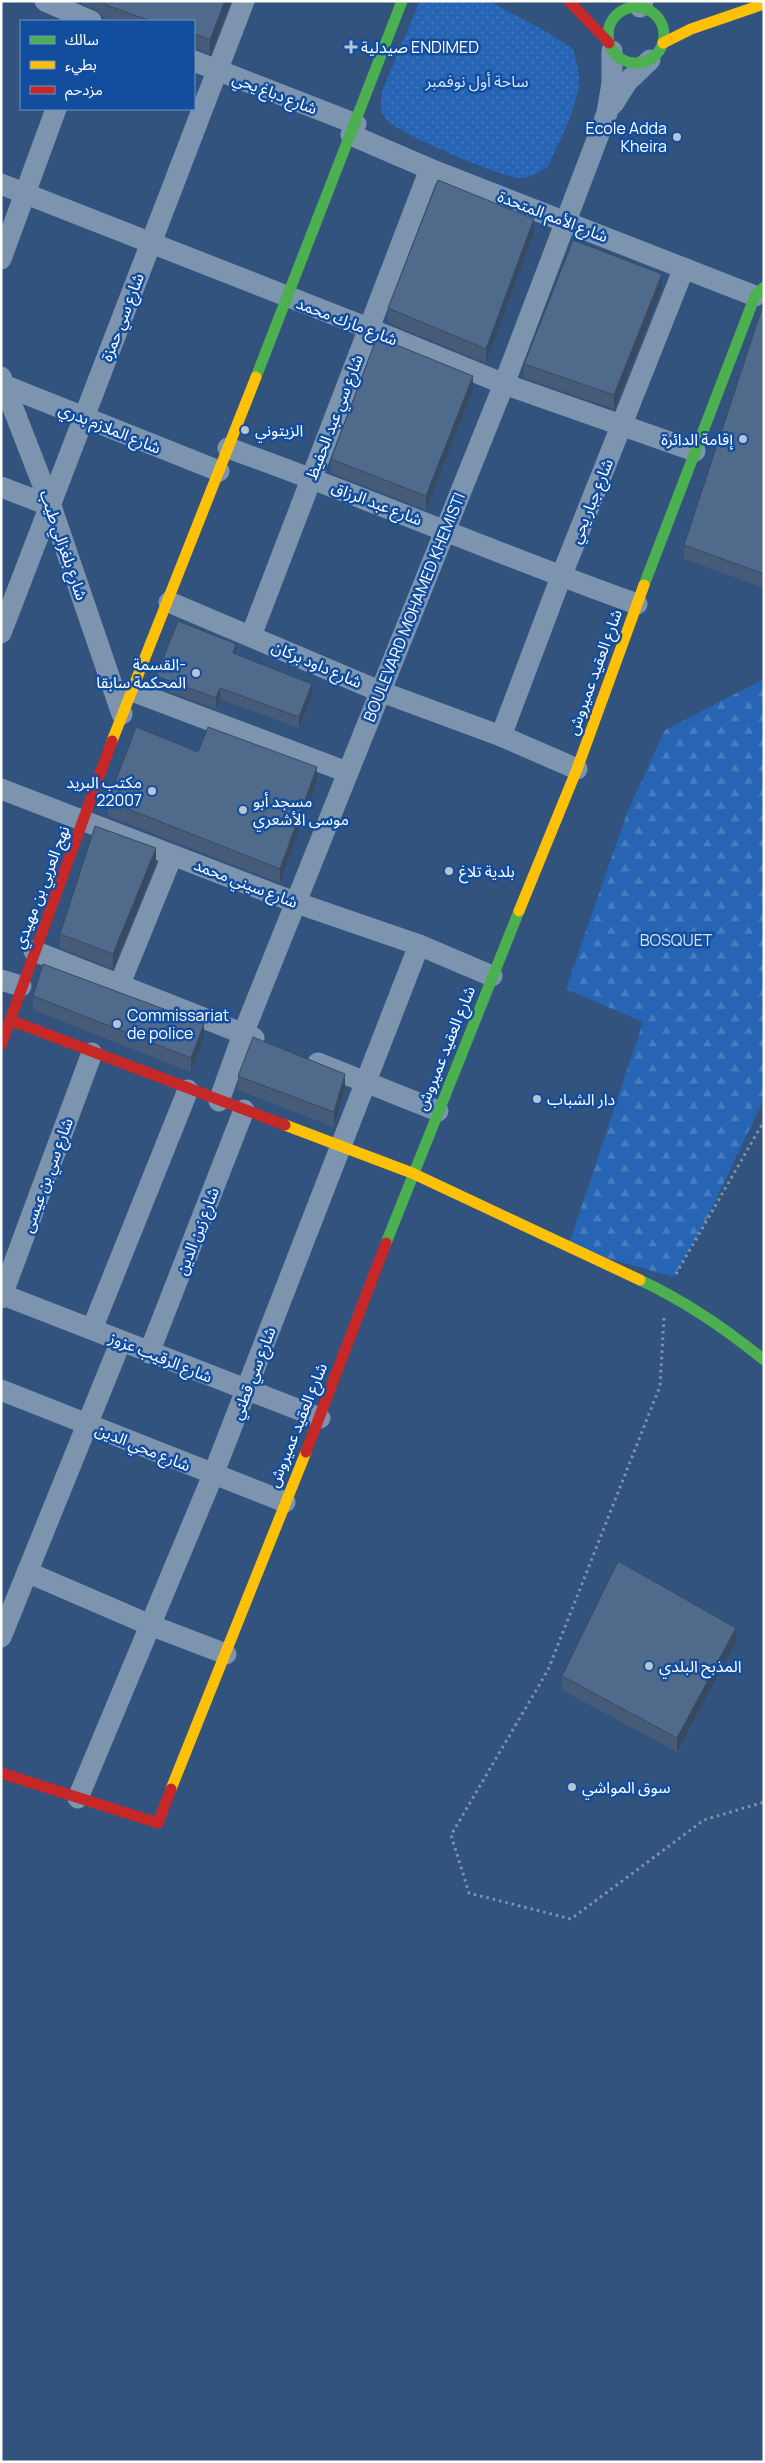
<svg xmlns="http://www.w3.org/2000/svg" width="765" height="2463" font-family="Manrope,'Noto Sans Arabic',sans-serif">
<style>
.forest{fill:url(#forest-firs)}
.park{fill:url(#park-dots)}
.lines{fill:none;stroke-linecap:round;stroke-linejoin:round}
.path{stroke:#7d94af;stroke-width:3;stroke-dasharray:2.5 4;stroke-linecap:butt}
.street{stroke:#7d94af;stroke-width:21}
.fast{stroke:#4caf50;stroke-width:11}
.slow{stroke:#ffc107;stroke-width:11}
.jam{stroke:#c62828;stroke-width:11}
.wall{fill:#455b78}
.shaded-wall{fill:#384a62}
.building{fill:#506a8c;stroke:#384a62}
.poi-dot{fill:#b7c3d2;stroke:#134e9e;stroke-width:2}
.labels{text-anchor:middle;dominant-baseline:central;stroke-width:5;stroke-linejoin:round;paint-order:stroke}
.poi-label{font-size:16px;fill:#fff;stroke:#134e9e;text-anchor:start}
.park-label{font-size:16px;fill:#d2e5fe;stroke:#134e9e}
.street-label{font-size:16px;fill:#fff;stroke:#134e9e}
</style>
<defs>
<pattern id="forest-firs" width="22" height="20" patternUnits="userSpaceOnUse" patternTransform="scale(1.25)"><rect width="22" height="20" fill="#2765b4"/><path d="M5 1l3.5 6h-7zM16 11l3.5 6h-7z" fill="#477cbf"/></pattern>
<pattern id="park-dots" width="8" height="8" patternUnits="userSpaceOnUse" patternTransform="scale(1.25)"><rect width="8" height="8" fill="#2765b4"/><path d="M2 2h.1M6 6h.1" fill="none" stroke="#477cbf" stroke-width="1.8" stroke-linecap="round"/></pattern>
</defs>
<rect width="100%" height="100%" fill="#32537e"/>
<!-- forest -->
<polygon class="forest" points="764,679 764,1099 704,1224 674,1277 568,1247 643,1022 566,989 627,813 665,730"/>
<!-- park -->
<path class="park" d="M420,1H489L547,32L573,49C576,60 580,72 579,83C577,109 558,144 547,168C540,171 530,178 522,178C504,179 396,133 386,119C379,110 380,99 383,89Z"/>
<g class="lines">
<!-- path -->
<g class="path">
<polyline points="676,1274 764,1121"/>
<polyline points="664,1318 660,1386 548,1670 451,1835 469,1893 571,1919 704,1820 764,1802"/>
</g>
<!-- street -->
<g class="street">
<polyline points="45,1 91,21"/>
<polyline points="640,7 643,1"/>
<polyline points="194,61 356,124"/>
<polyline points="613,104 627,82 650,60"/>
<polyline points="351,135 430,169 755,296"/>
<polyline points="1,184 368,328 504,384 695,451"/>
<polyline points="1,259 56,109"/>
<polyline points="1,377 51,506 122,714"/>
<polyline points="1,384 219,471"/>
<path d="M228,448C366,497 499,555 637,604"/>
<polyline points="1,487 51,506"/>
<polyline points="169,602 379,691 501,736 577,769"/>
<polyline points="1,633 244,1"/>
<polyline points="251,636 430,169"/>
<polyline points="132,691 347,772"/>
<polyline points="501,736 561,577 684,268"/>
<polyline points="1,789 297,903 419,945 492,976"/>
<polyline points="34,951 254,1038"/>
<polyline points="1,980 21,986"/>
<polyline points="119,986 172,856"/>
<polyline points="318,1063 438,1111"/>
<polyline points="219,1101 243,1034 504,384 607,113 612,83 612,51"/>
<polyline points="1,1294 320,1418"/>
<polyline points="1,1298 92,1053"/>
<polyline points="92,1329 188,1090"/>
<polyline points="149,1353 244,1110"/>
<polyline points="1,1390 285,1502"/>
<polyline points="27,1572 150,1625 226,1654"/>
<polyline points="1,1637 121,1341"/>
<polyline points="78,1798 213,1475 419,945"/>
</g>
<!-- fast -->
<g class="fast">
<circle cx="636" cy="35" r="28"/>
<polyline points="256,377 402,1"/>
<polyline points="644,585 755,296 764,287"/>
<polyline points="386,1243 519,911"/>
<path d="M640,1280C685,1301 726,1329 764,1360"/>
</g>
<!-- slow -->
<g class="slow">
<polyline points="663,43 691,29 764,4"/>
<polyline points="112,741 256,377"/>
<polyline points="519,911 577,769 644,585"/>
<polyline points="285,1125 412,1173 640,1280"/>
<polyline points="171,1789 306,1452"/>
</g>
<!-- jam -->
<g class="jam">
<polyline points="569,1 609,43"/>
<polyline points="10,1020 285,1125"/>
<polyline points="1,1045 112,741"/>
<polyline points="306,1452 386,1243"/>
<polyline points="1,1773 158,1823 171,1789"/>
</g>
</g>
<!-- wall -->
<g class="wall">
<polygon points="77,1 231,1 210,54 198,49 194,49 194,21 112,21 106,19 96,10"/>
<polygon points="534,233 486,363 388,323 388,308"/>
<polygon points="662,289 614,409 524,378 524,364"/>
<polygon points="764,305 764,588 684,559 684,545"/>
<polygon points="473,390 426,510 331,473 331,459"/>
<polygon points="236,654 312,695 299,728 220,699 216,709 156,687 156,676"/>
<polygon points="198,752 317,781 280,883 108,816 108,801"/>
<polygon points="156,863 113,969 60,948 60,934"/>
<polygon points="33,996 204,1038 191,1072 33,1010"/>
<polygon points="238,1076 345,1088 334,1127 238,1090"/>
<polygon points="736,1642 677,1752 562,1690 562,1676"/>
</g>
<!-- shaded-wall -->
<g class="shaded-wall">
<polygon points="225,1 231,1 210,54 210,40"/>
<polygon points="534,219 534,233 486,363 486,349"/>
<polygon points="662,274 662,289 614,409 614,395"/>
<polygon points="473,376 473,390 426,510 426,496"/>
<polygon points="236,644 236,655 233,653"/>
<polygon points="312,684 312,695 299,728 299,717"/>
<polygon points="220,688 220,699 216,709 216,698"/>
<polygon points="317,767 317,781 280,883 280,869"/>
<polygon points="156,848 156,863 113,969 113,954"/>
<polygon points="204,1024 204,1038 191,1072 191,1058"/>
<polygon points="345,1074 345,1088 334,1127 334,1112"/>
<polygon points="736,1628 736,1642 677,1752 677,1738"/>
</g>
<!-- building -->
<g class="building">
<polygon points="102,1 225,1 210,40 198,35 194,35 194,21 151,21 106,5"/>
<polygon points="438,180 534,219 486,349 388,308"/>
<polygon points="573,240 662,274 614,395 524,364"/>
<polygon points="763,305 764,305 764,574 684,545"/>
<polygon points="377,337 473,376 426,496 331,459"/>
<polygon points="178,621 236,644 233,653 312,684 299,717 220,688 216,698 156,676"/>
<polygon points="136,727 198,752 208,727 317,767 280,869 108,801"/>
<polygon points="95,826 156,848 113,954 60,934"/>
<polygon points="43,964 204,1024 191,1058 33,996"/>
<polygon points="253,1037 345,1074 334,1112 238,1076"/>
<polygon points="618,1561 736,1628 677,1738 562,1676"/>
</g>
<!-- markers -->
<g class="poi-dot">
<path d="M348.5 39.5h5v5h5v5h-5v5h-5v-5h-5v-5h5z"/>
<circle cx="677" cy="137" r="5"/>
<circle cx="245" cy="430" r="5"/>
<circle cx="743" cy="439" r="5"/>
<circle cx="196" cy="673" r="5"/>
<circle cx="152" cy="791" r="5"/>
<circle cx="243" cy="810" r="5"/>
<circle cx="449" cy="871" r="5"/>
<circle cx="117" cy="1024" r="5"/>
<circle cx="537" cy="1099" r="5"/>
<circle cx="649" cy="1666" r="5"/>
<circle cx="572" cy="1787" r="5"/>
</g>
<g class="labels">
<!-- poi labels -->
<g class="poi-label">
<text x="361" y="47">صيدلية ENDIMED</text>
<text x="667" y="128" text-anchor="end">Ecole Adda<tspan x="667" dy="18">Kheira</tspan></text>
<text x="255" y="430">الزيتوني</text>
<text x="733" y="439" text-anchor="end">إقامة الدائرة</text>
<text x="186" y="664" text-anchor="end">القسمة-<tspan x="186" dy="18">المحكمة سابقا</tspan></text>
<text x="142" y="782" text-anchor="end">مكتب البريد<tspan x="142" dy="18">22007</tspan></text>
<text x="253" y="801">مسجد أبو<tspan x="253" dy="18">موسى الأشعري</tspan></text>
<text x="459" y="871">بلدية تلاغ</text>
<text x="127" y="1015">Commissariat<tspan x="127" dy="18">de police</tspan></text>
<text x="547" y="1099">دار الشباب</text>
<text x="659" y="1666">المذبح البلدي</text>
<text x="582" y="1787">سوق المواشي</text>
</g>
<!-- park labels -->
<g class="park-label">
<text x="477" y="81">ساحة أول نوفمبر</text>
<text x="676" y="940">BOSQUET</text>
</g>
<!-- street labels -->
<g class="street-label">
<text transform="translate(275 93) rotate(21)">شارع دباغ يحي</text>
<text transform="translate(553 216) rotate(21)">شارع الأمم المتحدة</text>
<text transform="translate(122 317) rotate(-69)">شارع سي حمزة</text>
<text transform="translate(347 321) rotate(21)">شارع مارك محمد</text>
<text transform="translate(334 417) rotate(-69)">شارع سي عبد الحفيظ</text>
<text transform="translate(110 428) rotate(22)">شارع الملازم بدري</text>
<text transform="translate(591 501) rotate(-68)">شارع جبار يحي</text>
<text transform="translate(377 503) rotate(21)">شارع عبد الرزاق</text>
<text transform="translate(64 545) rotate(71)">شارع بلغزالي طيب</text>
<text transform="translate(414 607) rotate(-68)">BOULEVARD MOHAMED KHEMISTI</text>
<text transform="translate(317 664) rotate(23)">شارع داود بركان</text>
<text transform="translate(594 672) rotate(-70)">شارع العقيد عميروش</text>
<text transform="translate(246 883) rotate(21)">شارع سيني محمد</text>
<text transform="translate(41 887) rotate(-69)">نهج العربي بن مهيدي</text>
<text transform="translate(445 1048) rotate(-68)">شارع العقيد عميروش</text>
<text transform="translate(47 1175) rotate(-70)">شارع سي بن عيسى</text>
<text transform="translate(197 1231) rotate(-69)">شارع زين الدين</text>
<text transform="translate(161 1357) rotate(22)">شارع الرقيب عزوز</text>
<text transform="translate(253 1373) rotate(-69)">شارع سي قطني</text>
<text transform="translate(297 1425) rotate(-68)">شارع العقيد عميروش</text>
<text transform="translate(143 1447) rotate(22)">شارع محي الدين</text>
</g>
</g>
<!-- border -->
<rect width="765" height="2463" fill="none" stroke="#ffffff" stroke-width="5"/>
<!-- legend -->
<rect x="20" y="20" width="175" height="90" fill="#134e9e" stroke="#7195c5"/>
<rect x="30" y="36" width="25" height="8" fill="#4caf50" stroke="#7195c5"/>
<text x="65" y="45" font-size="15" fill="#ffffff">سالك</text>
<rect x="30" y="61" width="25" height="8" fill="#ffc107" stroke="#7195c5"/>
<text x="65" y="70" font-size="15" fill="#ffffff">بطيء</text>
<rect x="30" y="86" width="25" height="8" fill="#c62828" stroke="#7195c5"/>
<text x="65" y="95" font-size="15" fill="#ffffff">مزدحم</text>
</svg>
